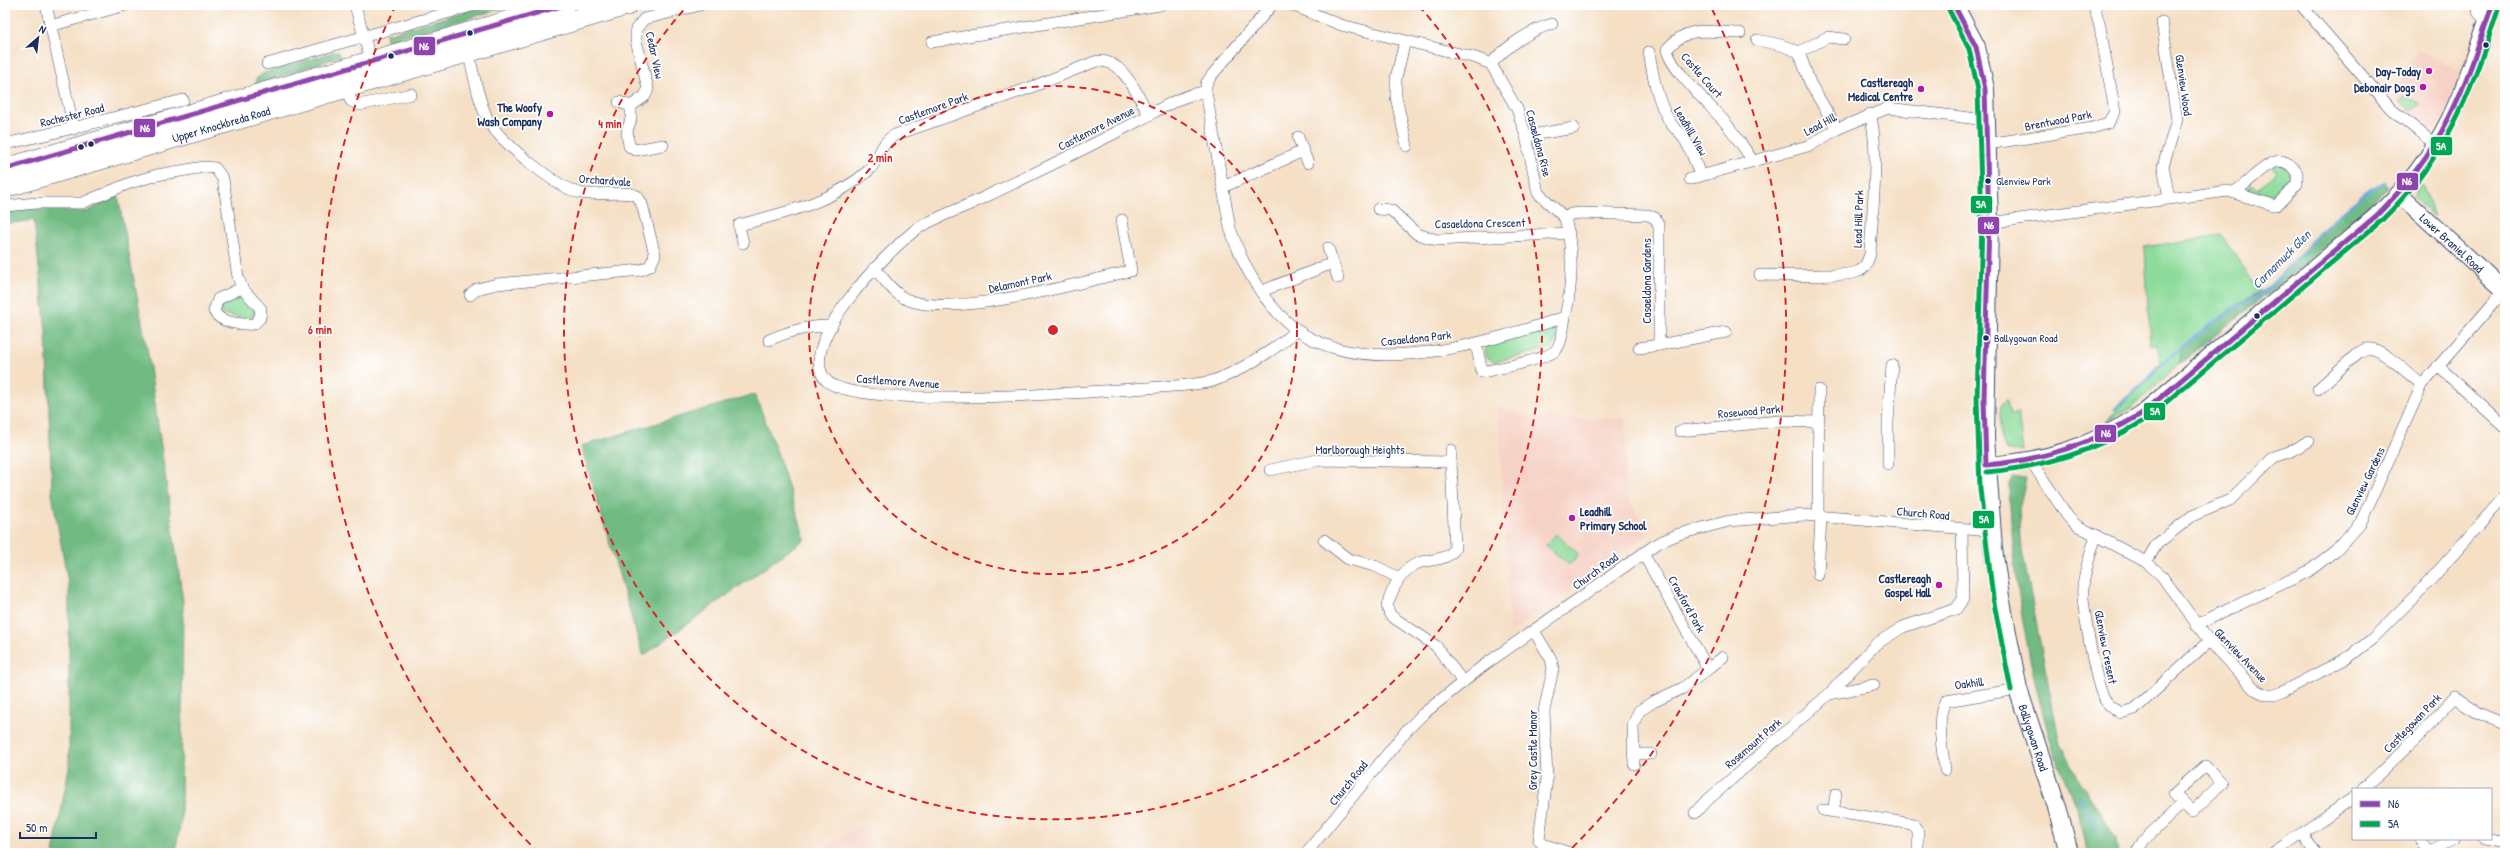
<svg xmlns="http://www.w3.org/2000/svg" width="2510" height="858" font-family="'Patrick Hand',sans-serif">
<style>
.built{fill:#f6d1c5}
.green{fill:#8cdb9a;stroke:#54857c}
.forest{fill:#71bb82;stroke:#467570}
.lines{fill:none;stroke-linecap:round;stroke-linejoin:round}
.stream{stroke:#69a7db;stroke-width:3}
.street-casing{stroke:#3c4a6e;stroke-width:12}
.secondary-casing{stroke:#3c4a6e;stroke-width:18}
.primary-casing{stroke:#3c4a6e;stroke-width:20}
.highway-casing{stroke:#3c4a6e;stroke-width:22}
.street{stroke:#fff;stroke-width:11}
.secondary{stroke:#fff;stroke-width:16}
.primary{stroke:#fff;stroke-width:18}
.highway{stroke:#fff;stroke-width:21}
.bus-1-casing{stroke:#fff;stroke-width:8}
.bus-2-casing{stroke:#fff;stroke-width:8}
.bus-1{stroke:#8e44ad;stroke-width:5}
.bus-2{stroke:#00a651;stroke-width:5}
.ring{fill:none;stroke:#d62828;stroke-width:2;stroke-dasharray:7 5}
.bus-dot{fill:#1b2f5e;stroke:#fff;stroke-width:1.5}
.poi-dot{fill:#b5179e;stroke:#fff;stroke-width:1.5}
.labels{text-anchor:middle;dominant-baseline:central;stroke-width:3.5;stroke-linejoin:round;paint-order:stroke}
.bus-label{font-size:11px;fill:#1b2f5e;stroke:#fff;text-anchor:start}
.street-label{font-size:12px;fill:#1b2f5e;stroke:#fff}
.poi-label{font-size:12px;font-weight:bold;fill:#1b2f5e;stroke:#fff;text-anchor:end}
.water-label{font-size:13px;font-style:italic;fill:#3a5f90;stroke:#fff}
.centre{fill:#d62828;stroke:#fff;stroke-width:2}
.ring-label{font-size:12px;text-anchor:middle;font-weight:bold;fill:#d62828;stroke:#fff;stroke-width:3.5;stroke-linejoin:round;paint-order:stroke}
.line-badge{stroke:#fff;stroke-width:1.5}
.badge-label{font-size:11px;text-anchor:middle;font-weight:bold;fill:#fff}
</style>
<rect width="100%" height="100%" fill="#fff"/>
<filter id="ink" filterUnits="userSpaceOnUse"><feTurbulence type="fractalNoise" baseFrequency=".025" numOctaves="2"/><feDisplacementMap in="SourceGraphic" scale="8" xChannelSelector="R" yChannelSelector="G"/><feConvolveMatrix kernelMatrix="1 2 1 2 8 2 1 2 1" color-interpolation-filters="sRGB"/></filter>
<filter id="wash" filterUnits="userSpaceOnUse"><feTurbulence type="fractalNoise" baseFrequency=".012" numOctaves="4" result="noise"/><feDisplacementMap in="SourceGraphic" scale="16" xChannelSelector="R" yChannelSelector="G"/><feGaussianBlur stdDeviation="0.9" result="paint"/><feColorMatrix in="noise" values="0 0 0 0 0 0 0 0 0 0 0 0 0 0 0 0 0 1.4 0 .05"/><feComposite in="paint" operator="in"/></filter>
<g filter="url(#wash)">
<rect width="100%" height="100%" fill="#f5e0c6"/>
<!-- built -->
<g class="built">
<polygon points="2417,49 2463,73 2439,127 2431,131 2422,127 2405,113 2394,97"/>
<polygon points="1498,407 1528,417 1626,419 1626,494 1648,534 1510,633"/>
<polygon points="860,825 865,829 877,853 815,853"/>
</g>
<!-- green -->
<g class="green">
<polygon points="2404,96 2421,104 2409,111 2399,102"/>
<polygon points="2279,164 2292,173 2290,181 2275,200 2249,193 2248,191 2251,185 2257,190 2276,172 2271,166"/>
<polygon points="2418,180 2424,187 2434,217 2414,198"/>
<polygon points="2221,235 2260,292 2232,309 2182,347 2178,365 2131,408 2106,422 2161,363 2157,344 2150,345 2145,247"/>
<polygon points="241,295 255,310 254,315 248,319 222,314 220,306 225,299"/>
<polygon points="1557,324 1560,333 1552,348 1494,362 1487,357 1485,350 1489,345"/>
<path d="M2007,400L2010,415L2018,413L2023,451L2006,450C1999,434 1999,421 2001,404Z"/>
<polygon points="1556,534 1579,554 1569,565 1546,545"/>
</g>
<!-- forest -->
<g class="forest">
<polygon points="489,5 516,5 387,41 386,34 390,33"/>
<polygon points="338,51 341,56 256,85 256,79 264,73"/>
<polygon points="2385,182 2388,188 2305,264 2178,365 2182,347 2230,310 2269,287 2335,218 2370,190"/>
<polygon points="118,196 148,354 183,602 181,820 175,853 53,853 69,768 69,588 52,494 46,331 34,220 5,224 5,211 39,208 86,212"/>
<polygon points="755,394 779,458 805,539 643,656 581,446"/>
<path d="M2013,477L2026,479L2019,509L2022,550L2059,739L2080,781L2116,838L2118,853H2087C2082,810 2059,773 2048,732C2025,651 2012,568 2009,484Z"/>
</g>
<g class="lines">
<!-- stream -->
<g class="stream">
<polyline points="2115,409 2183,346 2230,310 2254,299 2269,287 2335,218 2371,189 2385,182"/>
<polyline points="2078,796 2097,829"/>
</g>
</g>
</g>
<g filter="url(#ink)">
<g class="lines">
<defs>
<g id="street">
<polyline points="46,5 74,129"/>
<polyline points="355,5 371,62"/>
<path d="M1272,5L1212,75L1206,84V92L1230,228C1244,271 1272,320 1314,340C1385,375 1495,340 1565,317C1573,283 1574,252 1565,218"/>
<polyline points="1292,5 1341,25 1476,58 1491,64 1517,109 1526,136 1538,193 1565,218"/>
<polyline points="2301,5 2391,109 2436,145"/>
<polyline points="2480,5 2478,12 2487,22"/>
<polyline points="2162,22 2177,120 2163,166 2169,198"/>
<polyline points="50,26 126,5"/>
<path d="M1740,33C1709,32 1689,24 1667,49C1670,69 1709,104 1724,121C1735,134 1744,148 1753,161"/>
<polyline points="1757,40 1781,45 1799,52 1810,83 1837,129"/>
<polyline points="1405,41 1396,78 1396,97 1407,146"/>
<polyline points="932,42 1160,5"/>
<path d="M468,52C474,74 478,101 489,122C501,142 557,188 580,193C596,197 625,189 637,196L642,204L655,255L650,266L641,270L497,284L477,289L470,295"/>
<path d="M1649,52C1653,76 1657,101 1670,122C1673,127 1677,130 1681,134C1690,146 1695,161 1700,175"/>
<polyline points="1799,52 1828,37 1844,39"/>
<polyline points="267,64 475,5"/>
<path d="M1491,64C1504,48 1532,29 1552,24"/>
<polyline points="346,88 351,101 359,105 411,94"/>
<path d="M1206,92C1185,93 1160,109 1142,119C1089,147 1035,173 981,199C963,208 928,220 914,231C887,253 794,344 826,380C855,413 1133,389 1187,385C1194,384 1202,383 1209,382C1231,376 1282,347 1296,329"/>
<polyline points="619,102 631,106"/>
<polyline points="1526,136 1574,128"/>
<path d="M5,144C65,131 124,115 183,100"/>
<polyline points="1987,144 2092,128 2108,123 2115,112 2100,27 2094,5"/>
<polyline points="663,145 635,150 629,146 627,131 631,119 631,106 645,96 648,89 636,40 636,29 644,19 700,5"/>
<polyline points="1303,151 1308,163"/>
<polyline points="1690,179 1811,145 1837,129 1888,108 1986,120"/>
<polyline points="1223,187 1303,151 1298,137"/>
<path d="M5,206L37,203H82L130,183L157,175L204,167L215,168L223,179L238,277L242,288L218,299L214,311C219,323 242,325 254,324L260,318L261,309L242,288"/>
<polyline points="1378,209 1391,210 1417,234 1437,240 1569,233"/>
<polyline points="1565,218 1571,214 1581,213 1648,215 1655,218 1659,226 1659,345 1726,332"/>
<path d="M1989,223L2228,191L2273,205H2277L2297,184V173C2277,142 2254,181 2234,192"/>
<path d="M743,243L739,225C784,213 833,202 868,171C880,160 879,143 895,135L1032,87L1094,62C1121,54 1138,96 1149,115"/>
<polyline points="1328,248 1338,278"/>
<path d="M874,268C884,278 892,292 904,298C947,321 1081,282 1131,271L1122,220"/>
<path d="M1760,275C1780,275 1845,278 1859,271C1866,268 1868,260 1870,254C1872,215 1880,149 1870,114"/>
<polyline points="1262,291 1333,263"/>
<path d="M769,340C789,331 810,325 832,326"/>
<path d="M1476,344L1482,372C1497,369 1548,359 1556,350C1563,341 1563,327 1565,317"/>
<polyline points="1639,348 1659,345"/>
<polyline points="2438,366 2505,427"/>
<path d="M2318,389L2358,353C2363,350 2366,348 2372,349C2385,351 2411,376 2422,385"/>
<polyline points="1680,431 1778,421 1819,422"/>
<polyline points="1451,450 1451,462"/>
<polyline points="2031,461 2068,517 2076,525 2146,562 2161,575 2209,641 2254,689 2267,695 2274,695 2282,692 2349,657 2372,639 2426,585 2505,496"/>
<polyline points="1888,464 1888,421 1892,365"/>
<path d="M1270,470L1318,460L1451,462L1455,548C1448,562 1429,558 1416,564C1400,572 1392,589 1387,606L1390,615L1394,618L1436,646L1463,682"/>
<polyline points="1818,516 1819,390"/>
<path d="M2096,535C2091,552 2085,569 2083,586C2081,603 2095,676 2102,694C2105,703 2113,708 2121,713L2135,709L2209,641"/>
<polyline points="1324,540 1348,559 1375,566 1399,578"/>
<polyline points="2146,562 2157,544 2192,516 2230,500 2274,457 2289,452 2309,441"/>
<polyline points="1818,575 1821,516"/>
<polyline points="2196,625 2309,571 2336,550 2361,522 2422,385 2504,291"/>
<polyline points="1534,631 1551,659 1553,669 1544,711 1547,778 1539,840 1542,844 1570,853"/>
<polyline points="1708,669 1723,657"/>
<polyline points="1829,694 1874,685"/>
<polyline points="1633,754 1651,754"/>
<polyline points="1634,764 1633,725 1639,711 1653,702 1683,688 1708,669 1643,553"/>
<polygon points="2205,766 2222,783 2192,812 2174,794"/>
<path d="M1945,770C1943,753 1935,715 1946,701L2018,689"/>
<polyline points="2363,789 2424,731 2455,697 2478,713 2505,724"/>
<polyline points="1823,810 1913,824 1918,832 1918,853"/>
<polyline points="1833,812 1836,794"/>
<polyline points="1695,813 1703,804 1829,694 1876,644 1903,627 1956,609 1963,599 1962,529"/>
<polyline points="2303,834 2316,853"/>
<polyline points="2420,839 2429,853"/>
<polyline points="2484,839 2505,843"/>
<polyline points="2428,852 2454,839"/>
<polyline points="1306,853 1407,730 1423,714 1483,666 1658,543 1679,534 1729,521 1804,515 1991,531"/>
<polyline points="2136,853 2144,840 2182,804"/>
<polyline points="2273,853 2353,798"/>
</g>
<g id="secondary">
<path id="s1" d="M2399,194L2505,291"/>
<path d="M1986,465C2047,461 2090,447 2141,414L2376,216C2444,155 2465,89 2492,5"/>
</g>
<g id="primary">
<path id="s2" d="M1954,5L1976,47L1985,89L1989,223L1985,437L1993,549L2000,597L2018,689L2057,807L2069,853"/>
</g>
<g id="highway">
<polyline points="5,169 564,5"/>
<path id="s3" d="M5,187L627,5"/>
</g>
</defs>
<!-- street casing -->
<use href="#street" class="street-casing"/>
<!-- secondary casing -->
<use href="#secondary" class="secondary-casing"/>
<!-- primary casing -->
<use href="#primary" class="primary-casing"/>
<!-- highway casing -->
<use href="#highway" class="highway-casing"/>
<!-- street -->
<use href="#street" class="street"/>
<!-- secondary -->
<use href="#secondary" class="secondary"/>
<!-- primary -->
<use href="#primary" class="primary"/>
<!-- highway -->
<use href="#highway" class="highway"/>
<defs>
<g id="bus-1">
<path d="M1954,5L1976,47L1985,89L1989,223L1984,399L1986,465C2043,460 2092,444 2141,414L2376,216C2443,150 2464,92 2492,5"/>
<polyline points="5,169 564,5"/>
</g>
<g id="bus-2">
<polyline points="1948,8 1969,49 1978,90 1982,223 1977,399 1980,489 1993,598 2011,690"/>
<path d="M1987,472C2045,467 2095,451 2145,420L2381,221C2447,157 2471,94 2499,7"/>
</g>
</defs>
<!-- bus-1 casing -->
<use href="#bus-1" class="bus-1-casing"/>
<!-- bus-2 casing -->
<use href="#bus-2" class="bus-2-casing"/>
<!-- bus-1 -->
<use href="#bus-1" class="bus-1"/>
<!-- bus-2 -->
<use href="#bus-2" class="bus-2"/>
</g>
</g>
<!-- distance rings -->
<g class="ring">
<circle cx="1053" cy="330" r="244"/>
<path d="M1419 6A489 489 0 1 1 687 6"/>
<path d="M539 853A733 733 0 0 1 394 9M1712 9A733 733 0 0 1 1567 853"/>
</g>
<!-- markers -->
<g class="bus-dot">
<circle cx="470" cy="33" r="3.5"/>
<circle cx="2486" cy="45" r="3.5"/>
<circle cx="391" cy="56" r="3.5"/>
<circle cx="91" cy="144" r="3.5"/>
<circle cx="81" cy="147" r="3.5"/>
<circle cx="1988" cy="181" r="3.5"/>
<circle cx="2257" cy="316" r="3.5"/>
<circle cx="1986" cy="338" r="3.5"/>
</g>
<g class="poi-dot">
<circle cx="2429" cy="71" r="4"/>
<circle cx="2423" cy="87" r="4"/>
<circle cx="1921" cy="89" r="4"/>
<circle cx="550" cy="114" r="4"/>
<circle cx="1572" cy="518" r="4"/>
<circle cx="1939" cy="585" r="4"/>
</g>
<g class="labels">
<!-- bus labels -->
<g class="bus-label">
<text x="1996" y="181">Glenview Park</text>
<text x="1994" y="338">Ballygowan Road</text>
</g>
<!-- street labels -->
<g class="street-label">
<text transform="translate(655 55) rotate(78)">Cedar View</text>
<text transform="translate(1702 75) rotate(49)">Castle Court</text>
<text transform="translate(2184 85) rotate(82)">Glenview Wood</text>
<text transform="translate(933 108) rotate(-20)">Castlemore Park</text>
<text transform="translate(72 115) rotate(-14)">Rochester Road</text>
<text transform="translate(2058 120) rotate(-11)">Brentwood Park</text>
<text stroke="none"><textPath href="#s3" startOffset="225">Upper Knockbreda Road</textPath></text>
<text transform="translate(1820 124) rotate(-28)">Lead Hill</text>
<text transform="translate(1096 128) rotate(-27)">Castlemore Avenue</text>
<text transform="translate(1691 131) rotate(60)">Leadhill View</text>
<text transform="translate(1539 143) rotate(75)">Casaeldona Rise</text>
<text transform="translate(605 180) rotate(4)">Orchardvale</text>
<text transform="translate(1858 219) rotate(-88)">Lead Hill Park</text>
<text transform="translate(1480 223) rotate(-1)">Casaeldona Crescent</text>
<text stroke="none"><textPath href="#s1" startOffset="72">Lower Braniel Road</textPath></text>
<text transform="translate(1646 281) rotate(-90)">Casaeldona Gardens</text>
<text transform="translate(1020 282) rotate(-12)">Delamont Park</text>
<text transform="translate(1416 338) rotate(-6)">Casaeldona Park</text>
<text transform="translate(898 381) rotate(4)">Castlemore Avenue</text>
<text transform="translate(1749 411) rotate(-5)">Rosewood Park</text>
<text x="1360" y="449">Marlborough Heights</text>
<text transform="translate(2365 481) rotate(-64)">Glenview Gardens</text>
<text transform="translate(1923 513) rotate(5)">Church Road</text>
<text transform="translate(1595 571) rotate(-36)">Church Road</text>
<text transform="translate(1687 604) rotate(61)">Crawford Park</text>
<text transform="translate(2106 647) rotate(79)">Glenview Cresent</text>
<text transform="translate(2241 655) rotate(46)">Glenview Avenue</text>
<text transform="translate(1969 683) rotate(-8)">Oakhill</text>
<text transform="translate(2412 723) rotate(-46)">Castlegowan Park</text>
<text stroke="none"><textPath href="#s2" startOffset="744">Ballygowan Road</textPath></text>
<text transform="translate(1753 743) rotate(-41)">Rosemount Park</text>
<text transform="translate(1532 750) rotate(-90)">Grey Castle Manor</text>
<text transform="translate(1348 783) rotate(-51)">Church Road</text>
</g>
<!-- poi labels -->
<g class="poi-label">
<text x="2421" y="71">Day-Today</text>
<text x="1913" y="82">Castlereagh<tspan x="1913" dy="14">Medical Centre</tspan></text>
<text x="2415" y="87">Debonair Dogs</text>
<text x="542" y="107">The Woofy<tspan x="542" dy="14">Wash Company</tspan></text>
<text x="1580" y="511" text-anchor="start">Leadhill<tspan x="1580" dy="14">Primary School</tspan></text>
<text x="1931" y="578">Castlereagh<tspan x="1931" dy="14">Gospel Hall</tspan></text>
</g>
<!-- water labels -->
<g class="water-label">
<text transform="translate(2281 259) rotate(-45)">Carnamuck Glen</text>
</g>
</g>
<circle cx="1053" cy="330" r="6" class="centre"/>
<g class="ring-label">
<text x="610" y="128">4 min</text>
<text x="880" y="162">2 min</text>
<text x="320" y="334">6 min</text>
</g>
<g class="line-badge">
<rect x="413" y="36" width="23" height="20" rx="4" fill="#8e44ad"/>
<rect x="133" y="118" width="23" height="20" rx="4" fill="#8e44ad"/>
<rect x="2430" y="136" width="23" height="20" rx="4" fill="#00a651"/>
<rect x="2396" y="172" width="23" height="19" rx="4" fill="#8e44ad"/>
<rect x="1970" y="195" width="23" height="19" rx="4" fill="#00a651"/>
<rect x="1977" y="216" width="23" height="19" rx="4" fill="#8e44ad"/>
<rect x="2143" y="402" width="23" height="19" rx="4" fill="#00a651"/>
<rect x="2094" y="424" width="23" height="19" rx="4" fill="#8e44ad"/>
<rect x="1972" y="510" width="23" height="19" rx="4" fill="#00a651"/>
</g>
<g class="badge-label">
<text x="424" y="50">N6</text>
<text x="145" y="132">N6</text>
<text x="2441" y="150">5A</text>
<text x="2407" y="185">N6</text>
<text x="1981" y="208">5A</text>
<text x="1989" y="229">N6</text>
<text x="2155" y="415">5A</text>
<text x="2106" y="437">N6</text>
<text x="1984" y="523">5A</text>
</g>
<!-- margin -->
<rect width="2510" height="858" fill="none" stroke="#fff" stroke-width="20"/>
<!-- legend -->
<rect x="2352" y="788" width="140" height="52" fill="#ffffff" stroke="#a4acbf"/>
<rect x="2360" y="801" width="20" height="6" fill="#8e44ad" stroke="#a4acbf"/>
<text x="2388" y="808" font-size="12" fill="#1b2f5e">N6</text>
<rect x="2360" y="821" width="20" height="6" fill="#00a651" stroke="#a4acbf"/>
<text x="2388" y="828" font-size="12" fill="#1b2f5e">5A</text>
<!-- north arrow -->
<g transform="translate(38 38) rotate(28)" stroke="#ffffff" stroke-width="3" paint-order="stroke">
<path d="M0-3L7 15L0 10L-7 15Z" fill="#1b2f5e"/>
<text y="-6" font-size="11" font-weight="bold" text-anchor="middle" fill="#1b2f5e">N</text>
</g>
<!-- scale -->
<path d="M20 832v6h76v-6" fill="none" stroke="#1b2f5e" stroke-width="2"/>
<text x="26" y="832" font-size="12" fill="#1b2f5e" stroke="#ffffff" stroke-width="3" paint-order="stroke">50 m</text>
</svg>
